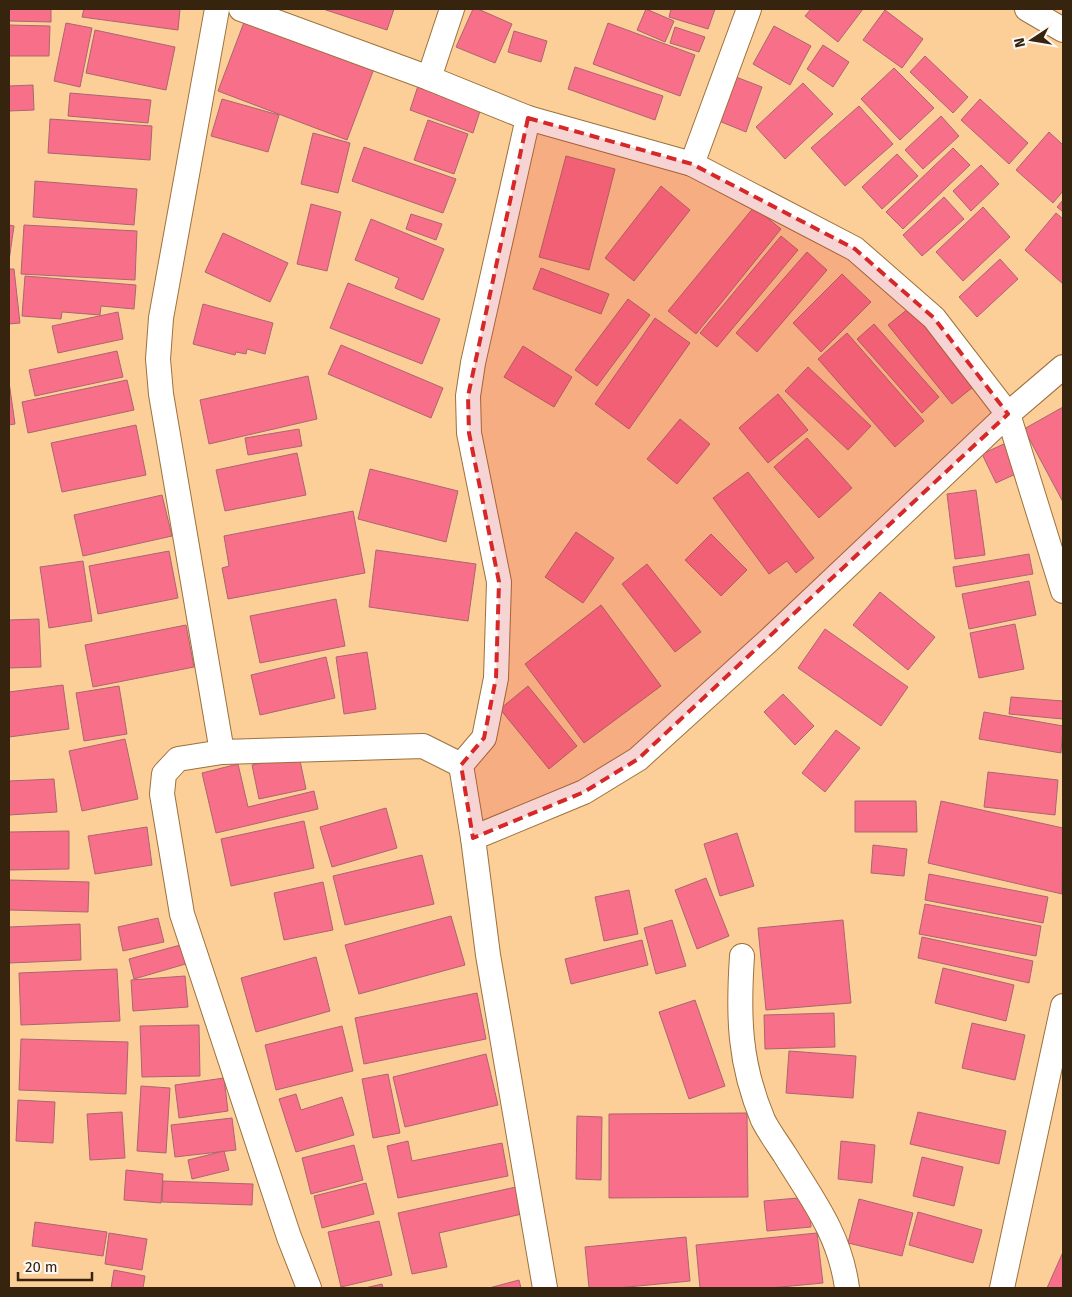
<svg xmlns="http://www.w3.org/2000/svg" width="1072" height="1297" font-family="'Fira Sans',sans-serif">
<style>
.building{fill:#f86f89;stroke:#aa6670}
.lines{fill:none;stroke-linecap:round;stroke-linejoin:round}
.street-casing{stroke:#9c713d;stroke-width:26}
.street{stroke:#fff;stroke-width:24}
.marked{fill:#d62828;fill-opacity:0.2;stroke:#d62828;stroke-width:4;stroke-dasharray:10 6;stroke-linejoin:round}
</style>
<rect width="100%" height="100%" fill="#fdcf98"/>
<!-- building -->
<g class="building">
<polygon points="9,9 51,9 51,22 9,21"/>
<polygon points="84,9 180,9 178,30 82,17"/>
<polygon points="323,9 394,9 387,30"/>
<polygon points="473,9 478,9 512,24 495,63 456,47"/>
<polygon points="646,9 674,21 665,42 637,30"/>
<polygon points="671,9 715,9 708,29 669,17"/>
<polygon points="811,9 863,9 838,42 805,16"/>
<polygon points="885,10 923,39 902,68 863,40"/>
<polygon points="246,17 375,66 347,140 218,91"/>
<polygon points="66,23 92,28 80,87 54,81"/>
<polygon points="608,23 695,55 680,96 593,64"/>
<polygon points="9,25 50,26 49,56 9,56"/>
<polygon points="774,26 811,46 790,85 753,64"/>
<polygon points="675,27 705,37 699,52 670,43"/>
<polygon points="95,30 175,47 166,90 86,73"/>
<polygon points="514,31 547,41 541,62 508,52"/>
<polygon points="823,45 849,62 833,87 807,69"/>
<polygon points="925,56 968,97 953,113 910,72"/>
<polygon points="575,67 663,96 655,120 568,89"/>
<polygon points="894,68 934,108 900,140 861,99"/>
<polygon points="736,77 762,87 746,132 719,121"/>
<polygon points="419,83 482,105 473,133 410,110"/>
<polygon points="803,83 833,114 785,159 756,127"/>
<polygon points="33,85 34,110 9,111 9,86"/>
<polygon points="70,93 151,100 148,123 68,116"/>
<polygon points="222,99 279,115 268,152 211,136"/>
<polygon points="980,99 1028,143 1009,164 961,120"/>
<polygon points="859,106 893,144 845,186 811,148"/>
<polygon points="941,116 959,136 923,169 905,150"/>
<polygon points="50,119 152,126 150,160 48,153"/>
<polygon points="428,120 468,134 454,174 414,160"/>
<polygon points="1049,132 1063,145 1063,191 1053,203 1016,170"/>
<polygon points="313,133 350,143 338,193 301,184"/>
<polygon points="364,147 456,179 443,213 352,181"/>
<polygon points="953,148 970,165 903,229 886,212"/>
<polygon points="897,154 918,176 882,209 862,187"/>
<polygon points="566,156 615,169 589,270 539,257"/>
<polygon points="981,165 999,184 971,211 953,191"/>
<polygon points="35,181 137,189 134,225 33,217"/>
<polygon points="661,186 690,210 634,281 605,258"/>
<polygon points="944,197 964,219 922,256 903,235"/>
<polygon points="1063,200 1063,212 1057,207"/>
<polygon points="311,204 341,212 327,271 297,264"/>
<polygon points="754,207 781,229 696,334 668,311"/>
<polygon points="983,207 1010,237 963,281 936,252"/>
<polygon points="1056,213 1063,219 1063,284 1025,250"/>
<polygon points="411,214 442,224 436,240 406,229"/>
<polygon points="371,219 444,249 423,300 395,288 399,278 355,260"/>
<polygon points="9,225 14,226 9,261"/>
<polygon points="24,225 137,231 135,280 21,274"/>
<polygon points="223,233 288,263 270,302 205,272"/>
<polygon points="781,236 798,250 717,347 700,333"/>
<polygon points="807,252 827,270 757,352 736,333"/>
<polygon points="1000,259 1018,279 977,317 959,297"/>
<polygon points="541,268 609,294 601,314 533,289"/>
<polygon points="9,269 14,269 20,323 9,324"/>
<polygon points="842,274 871,302 821,352 793,323"/>
<polygon points="25,276 136,285 134,309 101,306 100,315 62,312 61,319 22,316"/>
<polygon points="348,283 440,319 422,364 330,328"/>
<polygon points="628,299 650,315 597,386 575,370"/>
<polygon points="203,304 273,323 265,354 247,349 246,354 236,352 235,355 193,344"/>
<polygon points="914,304 978,383 952,404 888,325"/>
<polygon points="118,312 123,339 58,353 52,326"/>
<polygon points="655,318 690,343 629,429 595,404"/>
<polygon points="874,324 939,397 922,413 857,339"/>
<polygon points="847,333 924,421 895,447 818,359"/>
<polygon points="341,345 443,388 431,418 328,374"/>
<polygon points="523,346 572,377 554,407 504,377"/>
<polygon points="117,351 123,377 35,396 29,370"/>
<polygon points="808,367 871,426 848,450 785,391"/>
<polygon points="308,376 317,419 209,444 200,400"/>
<polygon points="127,380 134,410 28,433 22,402"/>
<polygon points="9,382 15,424 9,425"/>
<polygon points="778,394 808,430 768,463 739,428"/>
<polygon points="1063,407 1063,502 1024,429"/>
<polygon points="680,419 710,444 677,484 647,459"/>
<polygon points="136,425 146,475 62,492 51,443"/>
<polygon points="299,429 302,446 248,455 245,438"/>
<polygon points="807,438 852,488 819,518 774,467"/>
<polygon points="1006,443 1020,472 996,483 982,454"/>
<polygon points="297,453 306,495 225,511 216,470"/>
<polygon points="370,469 458,491 446,542 358,519"/>
<polygon points="748,472 814,558 796,573 787,561 769,574 713,498"/>
<polygon points="976,490 985,555 955,559 947,494"/>
<polygon points="162,495 172,536 83,556 74,515"/>
<polygon points="353,511 365,573 228,599 222,568 229,566 224,536"/>
<polygon points="576,532 614,558 583,603 545,577"/>
<polygon points="711,534 747,570 721,596 685,560"/>
<polygon points="376,550 476,564 468,621 369,607"/>
<polygon points="169,551 178,598 98,614 89,566"/>
<polygon points="1029,554 1033,574 956,587 953,567"/>
<polygon points="83,561 92,621 49,628 40,567"/>
<polygon points="647,564 701,632 675,652 622,584"/>
<polygon points="1029,581 1036,615 969,629 962,594"/>
<polygon points="880,592 935,637 908,670 853,625"/>
<polygon points="336,599 345,646 260,663 250,616"/>
<polygon points="601,605 661,686 584,743 525,664"/>
<polygon points="39,619 41,667 9,668 9,620"/>
<polygon points="1015,624 1024,669 979,678 970,633"/>
<polygon points="186,625 194,667 93,687 85,645"/>
<polygon points="825,629 908,687 881,726 798,668"/>
<polygon points="367,652 376,709 344,714 336,657"/>
<polygon points="326,657 335,698 260,715 251,675"/>
<polygon points="63,685 69,729 9,737 9,692"/>
<polygon points="119,686 127,734 84,741 76,693"/>
<polygon points="528,686 577,746 549,769 500,709"/>
<polygon points="783,694 814,726 795,745 764,712"/>
<polygon points="1011,697 1063,701 1063,719 1009,714"/>
<polygon points="984,712 1063,726 1061,753 979,739"/>
<polygon points="836,730 860,748 825,792 802,773"/>
<polygon points="125,739 138,799 82,811 69,751"/>
<polygon points="299,756 306,789 259,799 252,765"/>
<polygon points="238,764 248,807 314,791 318,809 216,833 202,773"/>
<polygon points="988,772 1058,780 1055,815 984,807"/>
<polygon points="54,779 57,812 9,815 9,781"/>
<polygon points="855,801 916,801 917,832 855,832"/>
<polygon points="941,801 1063,828 1062,894 928,863"/>
<polygon points="386,808 397,848 332,867 320,827"/>
<polygon points="304,821 314,868 231,886 221,839"/>
<polygon points="147,827 152,865 95,874 88,836"/>
<polygon points="69,831 69,869 9,870 9,832"/>
<polygon points="737,833 754,886 720,896 704,844"/>
<polygon points="873,845 907,849 904,876 871,873"/>
<polygon points="422,855 434,904 345,925 333,876"/>
<polygon points="929,874 1048,897 1043,923 925,900"/>
<polygon points="706,878 729,936 697,949 675,890"/>
<polygon points="9,880 89,882 88,912 9,910"/>
<polygon points="323,882 333,930 284,940 274,893"/>
<polygon points="629,890 638,934 604,941 595,897"/>
<polygon points="925,904 1041,926 1036,956 919,934"/>
<polygon points="451,916 465,965 359,994 345,945"/>
<polygon points="158,918 164,942 123,951 118,927"/>
<polygon points="672,920 686,966 656,974 644,928"/>
<polygon points="843,920 851,1003 766,1010 758,928"/>
<polygon points="80,924 81,960 9,963 9,927"/>
<polygon points="922,937 1033,961 1029,983 918,958"/>
<polygon points="642,940 648,965 571,984 565,959"/>
<polygon points="184,944 189,963 134,979 129,959"/>
<polygon points="316,957 330,1011 256,1032 241,978"/>
<polygon points="943,968 1014,985 1006,1021 935,1003"/>
<polygon points="117,969 120,1021 21,1025 19,973"/>
<polygon points="185,976 188,1007 133,1011 131,980"/>
<polygon points="477,993 486,1039 364,1064 355,1018"/>
<polygon points="695,1000 725,1086 689,1099 659,1012"/>
<polygon points="834,1013 835,1047 765,1049 764,1015"/>
<polygon points="972,1023 1025,1035 1015,1080 962,1068"/>
<polygon points="199,1025 200,1076 142,1077 140,1026"/>
<polygon points="342,1026 353,1071 276,1090 265,1045"/>
<polygon points="21,1039 128,1042 126,1094 19,1090"/>
<polygon points="789,1051 856,1056 853,1098 786,1093"/>
<polygon points="486,1054 498,1105 405,1127 393,1077"/>
<polygon points="388,1074 400,1133 373,1138 362,1079"/>
<polygon points="224,1078 228,1111 179,1118 175,1085"/>
<polygon points="141,1086 170,1088 166,1153 137,1151"/>
<polygon points="296,1094 301,1110 342,1097 354,1135 296,1152 279,1099"/>
<polygon points="18,1100 55,1102 53,1143 16,1141"/>
<polygon points="122,1112 125,1158 90,1160 87,1114"/>
<polygon points="918,1112 1006,1131 999,1164 910,1144"/>
<polygon points="747,1113 748,1197 609,1198 609,1114"/>
<polygon points="577,1116 602,1117 601,1180 576,1179"/>
<polygon points="232,1118 236,1150 175,1157 171,1125"/>
<polygon points="408,1141 412,1161 502,1143 508,1176 398,1198 387,1146"/>
<polygon points="841,1141 875,1145 872,1183 838,1179"/>
<polygon points="354,1145 363,1180 311,1194 302,1158"/>
<polygon points="224,1151 229,1170 192,1179 188,1160"/>
<polygon points="922,1157 963,1167 954,1206 913,1196"/>
<polygon points="126,1170 163,1174 161,1203 124,1200"/>
<polygon points="163,1181 253,1184 252,1205 162,1202"/>
<polygon points="366,1183 374,1214 322,1228 314,1196"/>
<polygon points="516,1187 522,1214 439,1233 447,1267 412,1274 398,1213"/>
<polygon points="809,1197 811,1227 767,1231 764,1201"/>
<polygon points="859,1199 913,1213 902,1256 848,1243"/>
<polygon points="918,1212 982,1230 973,1263 909,1245"/>
<polygon points="379,1221 392,1275 341,1287 328,1232"/>
<polygon points="35,1222 107,1232 103,1256 32,1246"/>
<polygon points="109,1233 147,1239 142,1270 105,1264"/>
<polygon points="817,1233 823,1283 770,1288 700,1288 696,1245"/>
<polygon points="686,1237 690,1281 617,1288 589,1288 585,1247"/>
<polygon points="1063,1252 1063,1288 1047,1288"/>
<polygon points="114,1270 145,1276 143,1288 111,1288"/>
<polygon points="519,1280 521,1288 489,1288"/>
<polygon points="382,1284 383,1288 365,1288"/>
</g>
<g class="lines">
<defs>
<g id="street">
<polyline points="217,9 161,318 158,359 161,394 222,752 178,759 164,774 162,794 182,914 289,1237 309,1288"/>
<polyline points="241,9 429,78 528,118 692,164 855,249 934,318 1008,414 1063,591"/>
<polyline points="1027,9 1063,30"/>
<polyline points="429,78 452,9"/>
<polyline points="692,164 749,9"/>
<polyline points="222,752 423,746 461,765"/>
<polyline points="473,838 461,765 484,738 496,678 499,582 469,433 468,396 473,363 528,118"/>
<path d="M742,956C738,1016 739,1063 763,1120C769,1132 778,1144 785,1155C813,1200 840,1235 847,1288"/>
<polyline points="545,1288 488,955 473,838 584,792 638,759 767,642 1008,414 1063,367"/>
<polyline points="1002,1288 1063,1006"/>
</g>
</defs>
<!-- street casing -->
<use href="#street" class="street-casing"/>
<!-- street -->
<use href="#street" class="street"/>
</g>
<!-- marked area -->
<path class="marked" d="M528,118L692,164L855,249L934,318L1008,414L638,759L584,792L473,838L461,765L484,738L496,678L499,582L469,433L468,396Z"/>
<!-- border -->
<rect width="1072" height="1297" fill="none" stroke="#36240e" stroke-width="20"/>
<!-- north arrow -->
<g transform="translate(1032 40) rotate(258)" stroke="#fdf8f3" stroke-width="4" paint-order="stroke">
<path d="M0-4L9 19L0 12L-9 19Z" fill="#36240e"/>
<text y="-8" font-size="14" font-weight="bold" text-anchor="middle" fill="#36240e">N</text>
</g>
<!-- scale -->
<path d="M18 1272v8h74v-8" fill="none" stroke="#36240e" stroke-width="2.5"/>
<text x="25" y="1272" font-size="15" fill="#36240e" stroke="#fdf8f3" stroke-width="4" paint-order="stroke">20 m</text>
</svg>
